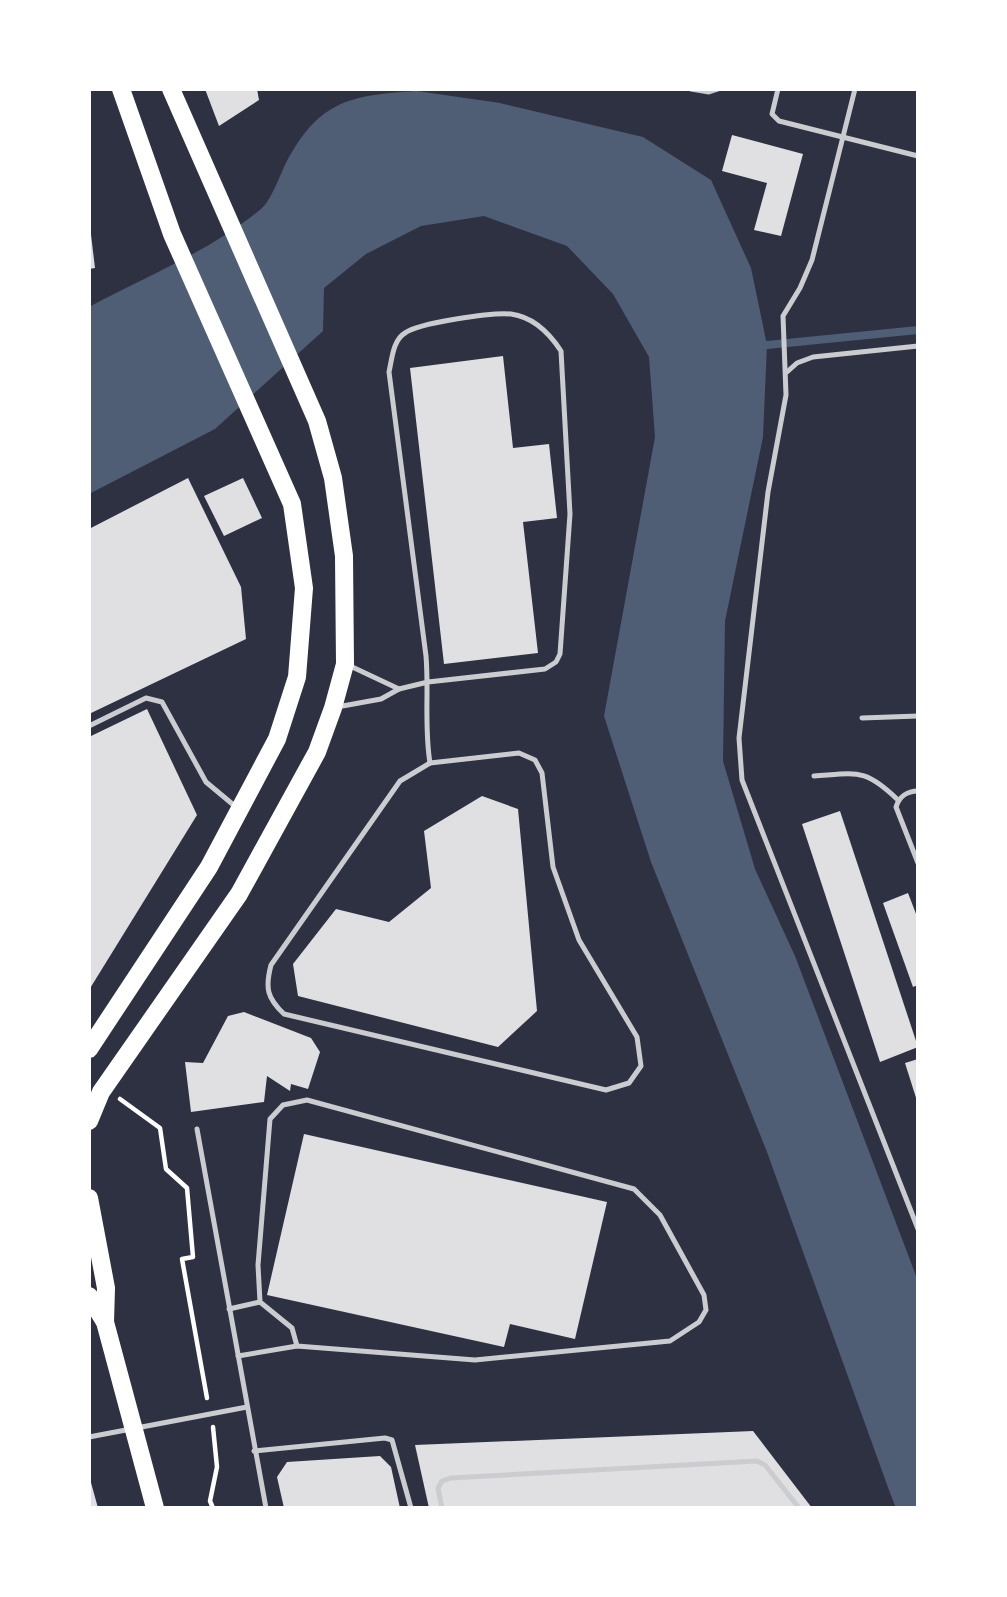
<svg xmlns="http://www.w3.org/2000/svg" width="1007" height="1597" font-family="'PT Sans Narrow',sans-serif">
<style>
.water{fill:#4f5d75}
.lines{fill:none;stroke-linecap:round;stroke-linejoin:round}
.stream{stroke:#4f5d75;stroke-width:8}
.building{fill:#e0e0e3}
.path{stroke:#fff;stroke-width:4.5}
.service{stroke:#caccd0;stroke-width:5}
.primary{stroke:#fff;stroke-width:18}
</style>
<rect width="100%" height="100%" fill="#2d3142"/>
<!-- water -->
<path class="water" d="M417,91L500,103L643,137L711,180L751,268L767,345L763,437L725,621L723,761L755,869L795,956L918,1281V1508H896L890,1493L767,1152L651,862L604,716L655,437L649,357L613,294L567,246L484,216L421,226L366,254L324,288L323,331L215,429L89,494V307C146,276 211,251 261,209C271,200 278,180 284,167C317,102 347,95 417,91Z"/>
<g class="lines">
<!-- stream -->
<polyline class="stream" points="767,345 918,330"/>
</g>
<!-- building -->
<g class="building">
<polygon points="205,89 257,89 259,100 219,126"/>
<polygon points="732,135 803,154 781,236 754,230 767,183 722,171"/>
<polygon points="89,218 95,268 89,269"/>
<polygon points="503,356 513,448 549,444 557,518 523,522 538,653 444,664 410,368"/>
<polygon points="188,478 241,587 246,639 89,714 89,529"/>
<polygon points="243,478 262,518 224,536 204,496"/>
<polygon points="147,709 197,815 89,990 89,737"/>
<polygon points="482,796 518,809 537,1011 498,1047 298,996 293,964 336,909 389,922 431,888 424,831"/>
<polygon points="840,811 918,1047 880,1062 802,824"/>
<polygon points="908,893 918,919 918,985 913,987 883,903"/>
<polygon points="244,1012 311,1038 320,1052 308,1089 291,1084 290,1091 267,1076 264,1102 191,1112 185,1062 203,1063 228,1016"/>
<polygon points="918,1059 918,1100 917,1101 905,1063"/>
<polygon points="304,1134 607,1202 575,1339 510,1324 504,1347 267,1295"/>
<polygon points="753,1431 812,1508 429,1508 415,1445"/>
<polygon points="380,1456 391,1467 400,1508 284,1508 277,1477 287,1462"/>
<polygon points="90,1479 98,1508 89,1508"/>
</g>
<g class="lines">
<!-- path -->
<g class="path">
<polyline points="120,1099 160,1128 166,1169 187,1188 193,1257 182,1259 207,1398"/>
<polyline points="213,1508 210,1501 217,1467 213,1427"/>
</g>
<!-- service -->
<g class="service">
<polyline points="691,89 709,92 718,89"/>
<polyline points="778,89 772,114 779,121 918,156"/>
<polyline points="855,89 812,260 800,288 783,316 786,395 768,492 739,738 742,780 918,1229"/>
<polyline points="787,372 797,363 813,357 918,346"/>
<polyline points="348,665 399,689"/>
<path d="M337,707L381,699L399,689L428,682L545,669L556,662L560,654L570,514L561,351C550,334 533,317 511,314C493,312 418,323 405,333C393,340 392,359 389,372L426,656C429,692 424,727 430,763"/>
<polyline points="862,718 918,716"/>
<polyline points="89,726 146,698 162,702 206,782 236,807"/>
<path d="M519,753L535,760L542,773L553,867L579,940L637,1037L641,1066L629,1083L606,1090L284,1014C267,998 265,988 271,965L400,781L430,763Z"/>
<path d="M814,776C858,773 865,768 898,800"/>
<path d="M918,791C907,791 899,797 896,807L918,863"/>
<polyline points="197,1129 266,1508"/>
<polyline points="229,1309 260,1302"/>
<polyline points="238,1356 297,1346 475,1360 670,1341 699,1322 706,1310 704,1295 660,1215 634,1189 307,1100 283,1105 270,1119 258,1265 260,1302 292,1328 297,1346"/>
<polyline points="89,1437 247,1407"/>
<polyline points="254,1451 385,1438 392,1440 411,1508"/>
<polyline points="442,1508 438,1488 442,1481 451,1478 757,1461 765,1465 799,1508"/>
</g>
<!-- primary -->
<g class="primary">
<polyline points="89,1049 209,867 277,739 297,677 304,588 292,504 172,234 121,89"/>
<polyline points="89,1121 101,1092 239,894 317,752 333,708 345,664 344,556 333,478 317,421 171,89"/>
<polyline points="89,1198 106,1288 105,1322"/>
<polyline points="89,1296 105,1322 155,1508"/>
</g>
</g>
<!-- border -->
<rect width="1007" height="1597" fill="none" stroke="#ffffff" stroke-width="182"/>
</svg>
